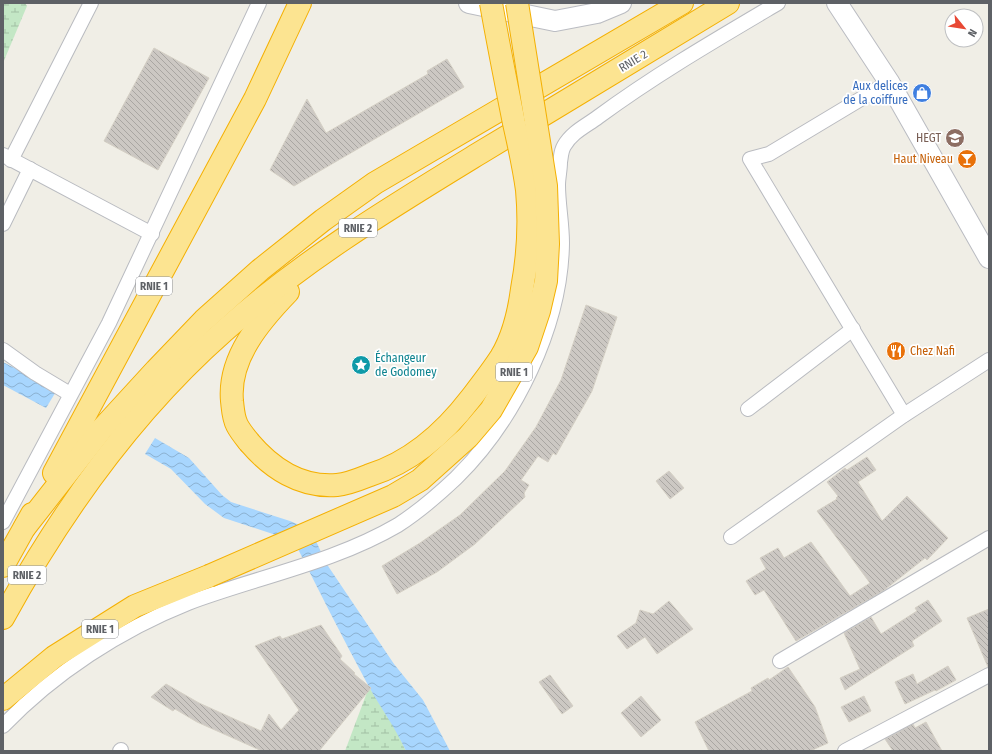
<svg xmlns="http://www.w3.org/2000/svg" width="992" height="754" font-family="'Fira Sans Condensed',sans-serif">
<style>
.wetland{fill:url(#wetland-marsh)}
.water{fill:url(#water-waves)}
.building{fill:url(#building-back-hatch);stroke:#d5d0c5}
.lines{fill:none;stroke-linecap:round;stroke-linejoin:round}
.street-casing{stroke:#b9bbc0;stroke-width:16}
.secondary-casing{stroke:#babcc2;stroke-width:22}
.highway-casing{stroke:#f4b003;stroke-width:24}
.street{stroke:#fff;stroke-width:14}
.secondary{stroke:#fff;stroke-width:20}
.highway{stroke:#fce491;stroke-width:22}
.highway-bridge-casing{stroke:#f4b003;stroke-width:24;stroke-linecap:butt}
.highway-bridge{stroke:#fce491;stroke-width:22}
.labels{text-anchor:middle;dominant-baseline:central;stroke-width:3.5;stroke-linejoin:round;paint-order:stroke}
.shield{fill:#fff;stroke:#8e9094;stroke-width:1}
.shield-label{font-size:11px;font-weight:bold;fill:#5e6166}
.street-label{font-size:12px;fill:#5e6166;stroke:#fff}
.shop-label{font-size:12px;fill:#366cbe;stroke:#fff;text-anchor:end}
.education-label{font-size:12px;fill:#785e54;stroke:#fff;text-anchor:end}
.food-label{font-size:12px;fill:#c56008;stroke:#fff;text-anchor:end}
.culture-label{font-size:12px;fill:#0d838f;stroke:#fff;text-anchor:start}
</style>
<defs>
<pattern id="wetland-marsh" width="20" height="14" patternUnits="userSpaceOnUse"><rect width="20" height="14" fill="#c3e7c5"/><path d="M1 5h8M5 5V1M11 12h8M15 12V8" fill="none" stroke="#a2bfa4"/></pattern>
<pattern id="water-waves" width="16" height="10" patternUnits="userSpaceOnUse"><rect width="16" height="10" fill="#a8d6fe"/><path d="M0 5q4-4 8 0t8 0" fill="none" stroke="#8cb1d1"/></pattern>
<pattern id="building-back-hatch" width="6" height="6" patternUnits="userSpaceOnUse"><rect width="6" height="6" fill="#ccc8c3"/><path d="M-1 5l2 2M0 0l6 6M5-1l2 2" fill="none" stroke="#a9a6a2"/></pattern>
</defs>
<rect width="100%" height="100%" fill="#f0eee6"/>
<!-- wetland -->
<g class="wetland">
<polygon points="3,3 25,3 27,6 3,63"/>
<polygon points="369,687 396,730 406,751 345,751"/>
</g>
<!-- water -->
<g class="water">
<polygon points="3,362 57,390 46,408 3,385"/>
<path d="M155,438L189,458L222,495L231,502L290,521L311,530L326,563L394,664L423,700L450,751H406C395,727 380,707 368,685C342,637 318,589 294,541L224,518L205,504L171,469L145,454Z"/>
</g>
<!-- building -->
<g class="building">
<polygon points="154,48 209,78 158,170 104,141"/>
<polygon points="447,59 464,87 294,186 270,170 307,99 326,133 428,74 427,71"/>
<polygon points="586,305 617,317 592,391 556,455 553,453 548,462 538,456 521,480 529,485 524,493 525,497 475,544 437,572 397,594 382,566 420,543 460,515 505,471 536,427 561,380"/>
<polygon points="867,457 876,470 858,482 882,521 907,496 948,538 927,560 925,558 883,591 796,641 764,590 755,595 746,581 766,569 760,558 778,548 784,558 811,542 850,596 870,583 817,511 837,499 836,498 838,496 827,482 845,468 847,470"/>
<polygon points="669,471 684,488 670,499 656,481"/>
<polygon points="928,600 942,621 912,641 914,646 845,690 840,678 860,669 844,633 871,617 881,634 917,611 915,608"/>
<polygon points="669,601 693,629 657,654 645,637 627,649 617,636 636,623 640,610 653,614"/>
<polygon points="989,609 989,667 988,667 967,618"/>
<polygon points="321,625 342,656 340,659 355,673 354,674 371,688 319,751 262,751 197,722 175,709 173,711 151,697 166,684 199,703 261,731 269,714 281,730 299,710 255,646 280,636 282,639"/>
<polygon points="948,666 956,680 936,691 935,690 905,704 895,682 913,674 917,684"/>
<polygon points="788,667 815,707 828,743 810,751 709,751 695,722 752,691 751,688 768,678 769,680"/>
<polygon points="550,675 573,706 562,714 539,682"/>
<polygon points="641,696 661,720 641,737 621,713"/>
<polygon points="864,696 871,711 849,722 841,707"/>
<polygon points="926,722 942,751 893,751 885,739 913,724 915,728"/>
</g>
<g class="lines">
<defs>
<g id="street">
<polyline points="889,82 769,154 750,159 904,415"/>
<polyline points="3,155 152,234"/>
<polyline points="11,160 91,3"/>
<polyline points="3,224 30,169"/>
<polyline points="3,350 35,373 70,394"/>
<polyline points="748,409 853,329"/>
<polyline points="3,522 109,323 259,3"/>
<polyline points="731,537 904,415 989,360"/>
<polyline points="780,661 989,538"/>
<path d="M3,726C54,673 120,630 188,603C257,577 333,563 398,525C418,512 438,495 456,478C515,420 561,326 562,243C562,223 558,204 558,185C558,178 560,170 560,162C561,157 561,151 564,146C572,132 586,126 598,117C655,75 717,39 778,3"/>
<polyline points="120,751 121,750"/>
<polyline points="845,751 989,675"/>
</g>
<g id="secondary">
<polyline points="469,3 555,21 597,13 621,3"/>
<polyline points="837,3 889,82 989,258"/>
</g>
<g id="highway">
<path d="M249,442C245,437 240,431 237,425C233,417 233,409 232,401C228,358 260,321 288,292"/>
<polyline points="54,473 255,99 300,3"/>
<polyline points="25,527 101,430 156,370 204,320 260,270 323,220 375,183 682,3"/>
<polyline points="3,566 32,514"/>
<path d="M3,618C61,512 132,412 224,331C303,260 393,206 483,151C565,102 647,52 728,3"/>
<polyline points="3,699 54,657 135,606 209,576"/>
</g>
</defs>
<!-- street casing -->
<use href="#street" class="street-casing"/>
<!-- secondary casing -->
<use href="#secondary" class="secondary-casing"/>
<!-- highway casing -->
<use href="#highway" class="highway-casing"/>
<!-- street -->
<use href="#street" class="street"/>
<!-- secondary -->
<use href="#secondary" class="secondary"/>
<!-- highway -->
<use href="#highway" class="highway"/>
<defs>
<g id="highway-bridge">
<path d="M249,442C271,468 301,488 337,485C348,484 360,479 370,475C411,462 445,432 471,398C481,385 492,371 501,357C513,337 519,312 522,289C528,257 530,223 527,190C524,168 519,145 514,123C506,83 498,43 491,3"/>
<polyline points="209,576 393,496 420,480 468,437 491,410 527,347 539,311 546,281 548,244 546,186 517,3"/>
</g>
</defs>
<!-- highway-bridge casing -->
<use href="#highway-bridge" class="highway-bridge-casing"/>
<!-- highway-bridge -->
<use href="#highway-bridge" class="highway-bridge"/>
</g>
<!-- icons -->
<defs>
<symbol id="shop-disc" viewBox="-11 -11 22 22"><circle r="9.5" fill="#3f7fe0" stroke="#fff"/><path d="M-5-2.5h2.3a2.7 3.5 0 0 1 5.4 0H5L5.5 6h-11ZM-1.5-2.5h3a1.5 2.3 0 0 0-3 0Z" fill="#fff"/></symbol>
<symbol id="university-disc" viewBox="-11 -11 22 22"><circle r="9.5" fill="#8d6e63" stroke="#fff"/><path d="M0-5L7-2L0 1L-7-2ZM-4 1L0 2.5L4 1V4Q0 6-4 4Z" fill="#fff"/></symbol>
<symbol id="bar-disc" viewBox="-11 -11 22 22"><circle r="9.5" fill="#e8710a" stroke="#fff"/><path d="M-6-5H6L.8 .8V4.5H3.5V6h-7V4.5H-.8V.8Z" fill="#fff"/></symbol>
<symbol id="restaurant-disc" viewBox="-11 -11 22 22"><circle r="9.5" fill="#e8710a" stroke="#fff"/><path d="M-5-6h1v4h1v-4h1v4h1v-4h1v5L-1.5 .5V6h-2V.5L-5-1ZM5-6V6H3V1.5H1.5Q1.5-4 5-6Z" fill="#fff"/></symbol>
<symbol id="sight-disc" viewBox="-11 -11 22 22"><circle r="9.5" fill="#0f9aa8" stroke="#fff"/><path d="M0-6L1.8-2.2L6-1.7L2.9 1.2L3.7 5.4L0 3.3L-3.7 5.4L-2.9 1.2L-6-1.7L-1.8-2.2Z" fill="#fff"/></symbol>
</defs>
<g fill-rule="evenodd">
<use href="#shop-disc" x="911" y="82" width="22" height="22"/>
<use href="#university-disc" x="944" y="127" width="22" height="22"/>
<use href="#bar-disc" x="956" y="148" width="22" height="22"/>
<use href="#restaurant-disc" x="885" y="340" width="22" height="22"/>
<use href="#sight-disc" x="350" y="354" width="22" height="22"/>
</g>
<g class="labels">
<!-- shield labels -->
<g class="shield">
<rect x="339" y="219" width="38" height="18" rx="3"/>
<rect x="136" y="277" width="36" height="18" rx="3"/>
<rect x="496" y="363" width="36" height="18" rx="3"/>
<rect x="8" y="566" width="38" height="18" rx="3"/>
<rect x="82" y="620" width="36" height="18" rx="3"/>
</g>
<g class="shield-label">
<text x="358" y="228">RNIE 2</text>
<text x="154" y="286">RNIE 1</text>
<text x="514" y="372">RNIE 1</text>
<text x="27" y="575">RNIE 2</text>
<text x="100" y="629">RNIE 1</text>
</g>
<!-- street labels -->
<g class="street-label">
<text transform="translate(633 61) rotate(-31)">RNIE 2</text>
</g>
<!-- shop labels -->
<g class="shop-label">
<text x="908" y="86">Aux delices<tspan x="908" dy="14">de la coiffure</tspan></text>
</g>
<!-- education labels -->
<g class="education-label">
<text x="941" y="138">HEGT</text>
</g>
<!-- food labels -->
<g class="food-label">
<text x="953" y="159">Haut Niveau</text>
<text x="910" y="351" text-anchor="start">Chez Nafi</text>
</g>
<!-- culture labels -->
<g class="culture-label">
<text x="375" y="358">Échangeur<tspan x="375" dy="14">de Godomey</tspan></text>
</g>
</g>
<!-- border -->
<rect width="992" height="754" fill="none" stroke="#5e6166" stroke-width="8"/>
<!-- north arrow -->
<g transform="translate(964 28) rotate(120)"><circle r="19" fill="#ffffff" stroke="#bfc0c2"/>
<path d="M0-3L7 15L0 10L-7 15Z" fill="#e84834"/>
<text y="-6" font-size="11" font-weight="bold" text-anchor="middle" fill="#5e6166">N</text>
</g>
</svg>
